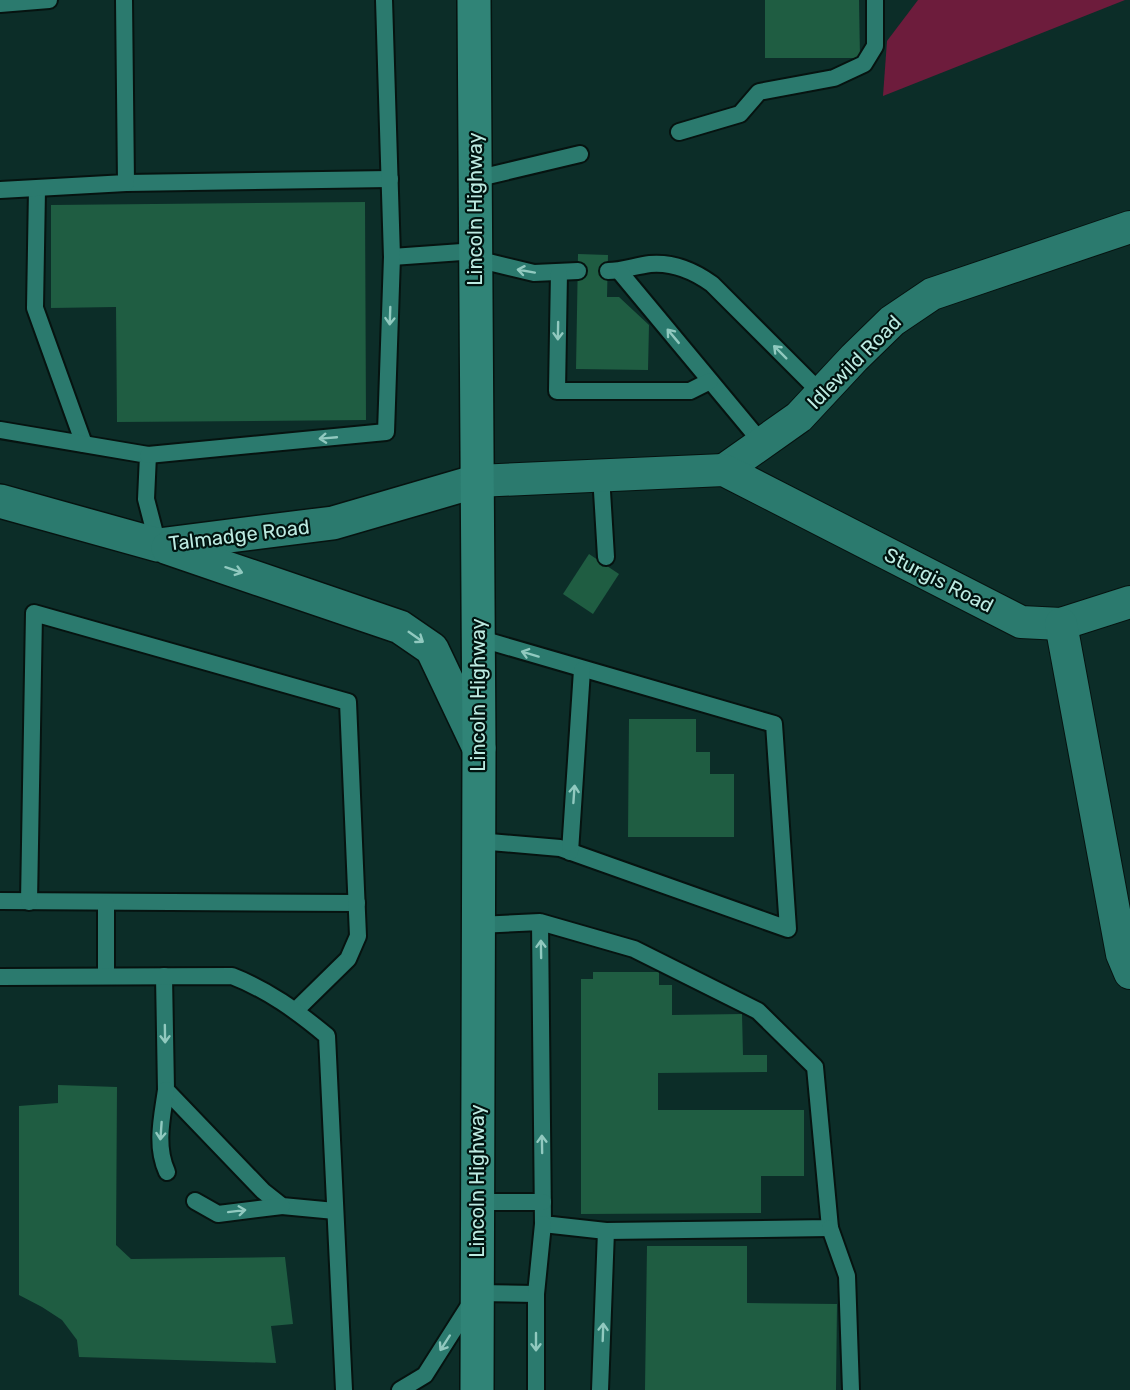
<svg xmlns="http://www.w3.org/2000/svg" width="1130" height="1390" font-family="Rubik,sans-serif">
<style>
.green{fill:#6d1c3c}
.building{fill:#1f5d42}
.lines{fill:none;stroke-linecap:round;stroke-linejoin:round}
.service-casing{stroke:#061310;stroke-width:20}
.minor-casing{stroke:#061310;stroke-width:34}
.tertiary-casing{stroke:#061310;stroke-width:36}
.secondary-casing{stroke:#061310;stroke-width:36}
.service{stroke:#2b7a6e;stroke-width:16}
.minor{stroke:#2b7a6e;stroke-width:32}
.tertiary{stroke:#2b7a6e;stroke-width:33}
.secondary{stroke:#308477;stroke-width:33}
.oneway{stroke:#91c9bf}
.labels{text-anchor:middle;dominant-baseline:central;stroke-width:4.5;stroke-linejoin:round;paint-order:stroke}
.street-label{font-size:20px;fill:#bdebe2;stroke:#011410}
</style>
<rect width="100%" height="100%" fill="#0c2d28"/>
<!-- green -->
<polygon class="green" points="918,0 1125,0 883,96 887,41"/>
<!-- building -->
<g class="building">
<polygon points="765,0 859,0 860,58 765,58"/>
<polygon points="365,202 366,420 117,422 116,307 51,308 51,205"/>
<polygon points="578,254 608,255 607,297 619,297 649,325 648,370 576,369"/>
<polygon points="589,554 619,574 593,614 563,594"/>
<polygon points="629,719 696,719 696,752 710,752 710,774 734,774 734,837 628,837"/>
<polygon points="593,972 659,972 659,985 672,985 672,1015 742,1014 743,1055 767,1055 767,1072 658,1073 658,1110 804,1110 804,1176 761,1176 761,1213 581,1214 581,979 593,979"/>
<polygon points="58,1085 117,1087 116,1245 131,1259 285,1257 293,1324 271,1326 276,1363 79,1357 77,1340 62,1320 42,1307 19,1295 19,1106 58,1103"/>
<polygon points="647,1246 747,1246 747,1303 837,1304 836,1390 645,1390"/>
</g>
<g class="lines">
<defs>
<g id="service">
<polyline points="0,4 49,0"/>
<polyline points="679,132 740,114 759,92 834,78 864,64 875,46 875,0"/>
<polyline points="475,179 580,154"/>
<polyline points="126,183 390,179"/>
<polyline points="37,189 35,308 84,444"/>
<polyline points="0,190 126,183 124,0"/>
<polyline points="392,257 476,251"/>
<polyline points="476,259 534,273 578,271"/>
<path d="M608,271C622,271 635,266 650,264C673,262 694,271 712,284L821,393"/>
<polyline points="619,271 762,443"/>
<polyline points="559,272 557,391 690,391 710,381"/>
<polyline points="0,430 148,455 146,499 158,545"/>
<polyline points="148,455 386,432 392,257 384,0"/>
<polyline points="601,475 606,557"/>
<polyline points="478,638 774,724 788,929 560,848 478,841"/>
<polyline points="570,852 582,670"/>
<polyline points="0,901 357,903"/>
<polyline points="29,902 34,613 348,702 358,936 348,959 296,1010"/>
<polyline points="478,925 540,922 543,1224 606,1231 830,1228 815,1067 758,1011 634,949 540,922"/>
<polyline points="106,976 106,903"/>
<polyline points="164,976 166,1090 263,1191 282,1206 335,1211"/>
<path d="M0,977L232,976C268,990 297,1011 327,1036L344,1390"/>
<path d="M166,1090C162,1118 155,1146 167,1172"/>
<polyline points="195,1201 218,1214 282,1206"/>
<polyline points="477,1202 543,1202"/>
<polyline points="830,1228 847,1276 851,1390"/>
<polyline points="400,1390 425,1375 477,1293 536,1294"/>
<polyline points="536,1390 536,1294 543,1224"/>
<polyline points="600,1390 606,1231"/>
</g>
<g id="minor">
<polyline points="724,470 799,417 854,358 892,321 932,294 1130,227"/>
<polyline points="477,481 724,470 1021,622 1061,624 1130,602"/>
<polyline points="1061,624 1122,954 1130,973"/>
</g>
<g id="tertiary">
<polyline points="0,501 158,545 333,523 477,481"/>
<polyline points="168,548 400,627 432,649 479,748"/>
</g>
<polyline id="secondary" points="474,0 479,748 477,1390"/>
</defs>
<!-- service casing -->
<use href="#service" class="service-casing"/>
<!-- minor casing -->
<use href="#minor" class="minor-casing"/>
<!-- tertiary casing -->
<use href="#tertiary" class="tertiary-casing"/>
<!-- secondary casing -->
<use href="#secondary" class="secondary-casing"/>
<!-- service -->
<use href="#service" class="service"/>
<!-- minor -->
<use href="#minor" class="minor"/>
<!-- tertiary -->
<use href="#tertiary" class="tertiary"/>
<!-- secondary -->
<use href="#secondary" class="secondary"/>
</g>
<!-- one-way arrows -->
<defs><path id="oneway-shaft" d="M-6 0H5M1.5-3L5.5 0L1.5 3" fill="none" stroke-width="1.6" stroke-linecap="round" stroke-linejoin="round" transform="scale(1.5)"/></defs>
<g class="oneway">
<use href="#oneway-shaft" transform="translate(526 271) rotate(-170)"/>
<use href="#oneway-shaft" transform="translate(390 316) rotate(92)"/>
<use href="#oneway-shaft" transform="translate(558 331) rotate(91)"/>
<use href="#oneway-shaft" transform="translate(673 336) rotate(-130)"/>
<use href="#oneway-shaft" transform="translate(780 352) rotate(-135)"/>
<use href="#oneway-shaft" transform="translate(328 438) rotate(175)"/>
<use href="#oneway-shaft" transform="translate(234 570) rotate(18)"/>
<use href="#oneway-shaft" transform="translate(416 637) rotate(35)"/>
<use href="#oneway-shaft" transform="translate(530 654) rotate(-163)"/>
<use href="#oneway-shaft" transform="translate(574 794) rotate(-86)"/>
<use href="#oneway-shaft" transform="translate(541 949) rotate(-91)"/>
<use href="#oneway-shaft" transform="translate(165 1034) rotate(89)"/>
<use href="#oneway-shaft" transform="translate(161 1131) rotate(94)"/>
<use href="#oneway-shaft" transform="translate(542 1144) rotate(-91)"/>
<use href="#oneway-shaft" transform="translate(237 1211) rotate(-7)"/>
<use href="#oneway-shaft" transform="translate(603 1332) rotate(-88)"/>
<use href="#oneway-shaft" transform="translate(536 1342) rotate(90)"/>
<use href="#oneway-shaft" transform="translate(445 1343) rotate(123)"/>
</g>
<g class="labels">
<!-- street labels -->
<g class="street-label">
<text transform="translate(475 209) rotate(-90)">Lincoln Highway</text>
<text transform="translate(854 362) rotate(-45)">Idlewild Road</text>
<text transform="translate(239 535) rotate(-7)">Talmadge Road</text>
<text transform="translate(939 580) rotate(27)">Sturgis Road</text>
<text transform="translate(478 695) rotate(-90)">Lincoln Highway</text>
<text transform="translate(477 1181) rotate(-90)">Lincoln Highway</text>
</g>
</g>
</svg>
